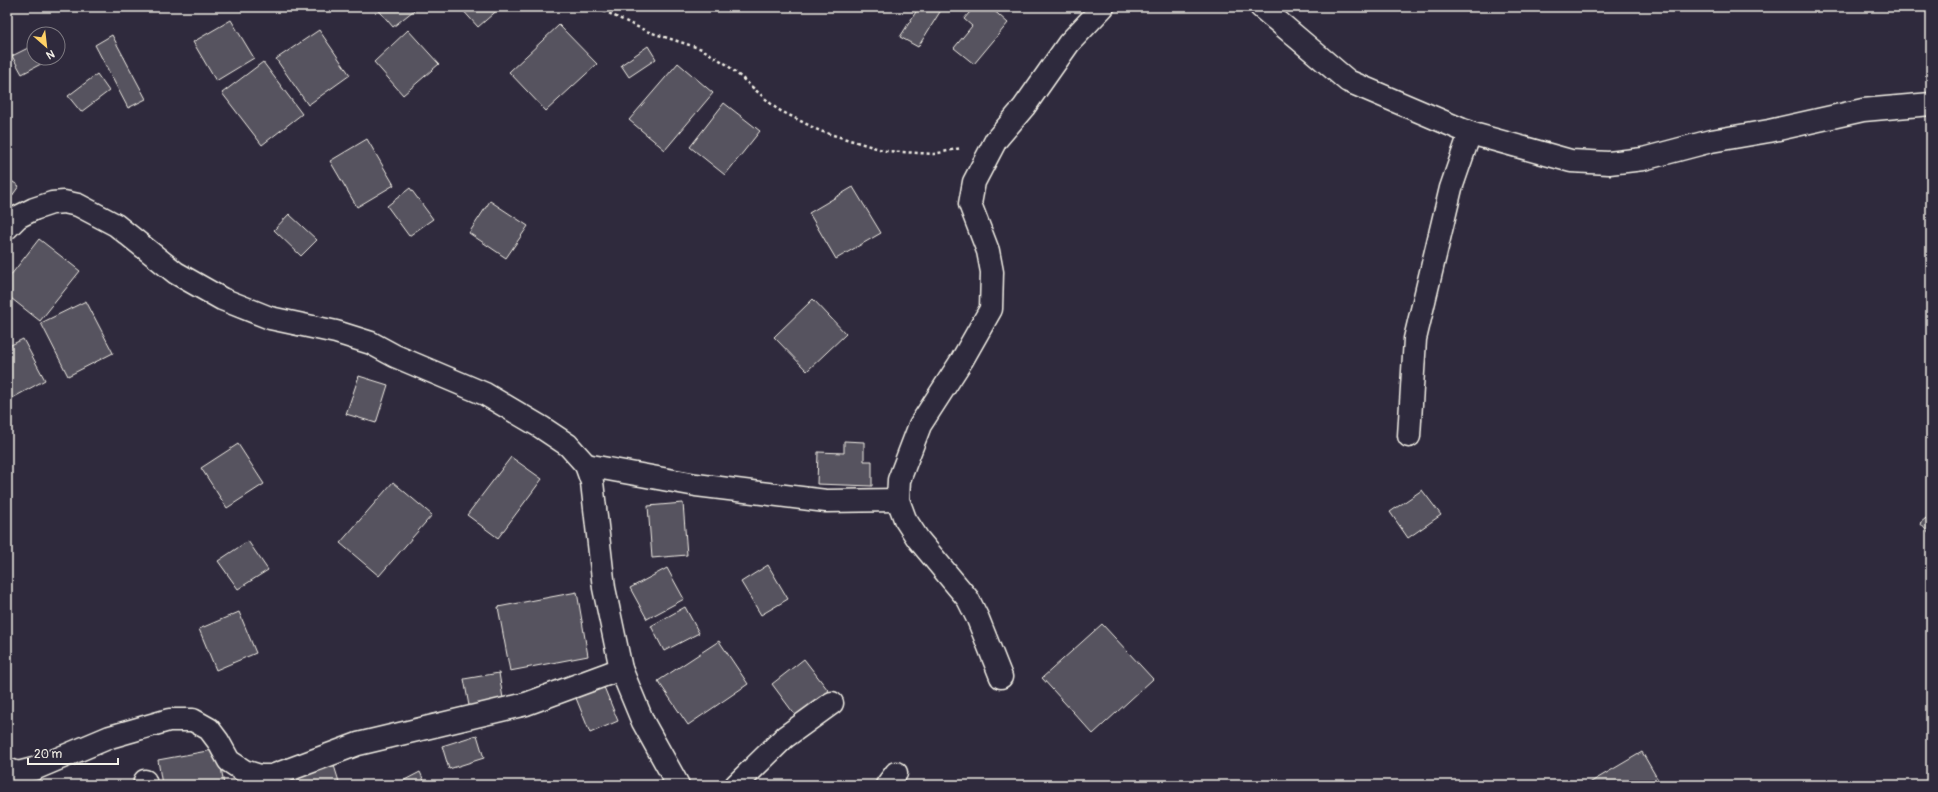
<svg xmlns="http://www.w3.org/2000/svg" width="1938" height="792" font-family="Pangolin,sans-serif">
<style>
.building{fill:#56525f;stroke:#f4f1e8}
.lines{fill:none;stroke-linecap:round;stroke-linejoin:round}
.street-casing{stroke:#f4f1e8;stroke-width:25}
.path{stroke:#f4f1e8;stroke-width:2.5;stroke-dasharray:3 3;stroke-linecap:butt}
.street{stroke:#2f2a3d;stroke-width:22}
</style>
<rect width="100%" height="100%" fill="#2f2a3d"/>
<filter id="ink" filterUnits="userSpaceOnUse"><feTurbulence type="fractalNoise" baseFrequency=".025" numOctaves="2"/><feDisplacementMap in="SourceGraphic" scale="8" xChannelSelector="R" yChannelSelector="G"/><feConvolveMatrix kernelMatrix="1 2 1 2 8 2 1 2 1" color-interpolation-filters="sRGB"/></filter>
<g filter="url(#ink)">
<!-- building -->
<g class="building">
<polygon points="376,7 418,7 393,27"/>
<polygon points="460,7 501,7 478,27"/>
<polygon points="919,7 943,7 918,47 900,37"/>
<polygon points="974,7 990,7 1008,23 974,64 954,48 972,26 964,19"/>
<polygon points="231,20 254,58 216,81 193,42"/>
<polygon points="559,25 597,64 546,111 509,72"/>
<polygon points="319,30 350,75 308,105 276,59"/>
<polygon points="408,30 439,64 403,95 374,62"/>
<polygon points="112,35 146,99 128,108 95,45"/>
<polygon points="34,45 34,58 52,58 22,74 12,56"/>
<polygon points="648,46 656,59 629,77 621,65"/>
<polygon points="263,62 302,114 262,145 222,93"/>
<polygon points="678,63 713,93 665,150 629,120"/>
<polygon points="97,74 109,91 81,112 68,96"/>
<polygon points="724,103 760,131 725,175 690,147"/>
<polygon points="367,139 394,185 357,207 330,161"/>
<polygon points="7,178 19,186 7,203"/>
<polygon points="853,187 881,233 836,259 809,213"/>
<polygon points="410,188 433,219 409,236 387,206"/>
<polygon points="490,201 528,226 506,258 469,233"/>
<polygon points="289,214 317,240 301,256 274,230"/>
<polygon points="39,239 80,271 40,321 7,295 7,280"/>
<polygon points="813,299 846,334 807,371 774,337"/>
<polygon points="86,301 113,353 68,376 41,323"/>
<polygon points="23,339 45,380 7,401 7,347"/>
<polygon points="359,376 388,385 376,423 346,414"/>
<polygon points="844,441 864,442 864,461 872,461 872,486 817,484 818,452 844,453"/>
<polygon points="238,444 264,484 227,508 201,468"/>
<polygon points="511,457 542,479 498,538 467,515"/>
<polygon points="393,482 432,515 379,576 340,543"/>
<polygon points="1422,490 1441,515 1408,538 1390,512"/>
<polygon points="683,503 687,555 652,558 648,506"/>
<polygon points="1931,514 1931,536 1920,523"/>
<polygon points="248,541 268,570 238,589 218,561"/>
<polygon points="768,565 788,599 761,615 741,582"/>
<polygon points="667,568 684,599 647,619 630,588"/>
<polygon points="577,592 588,656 510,671 498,607"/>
<polygon points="685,607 699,633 664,651 651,626"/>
<polygon points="239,612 256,653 216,670 199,629"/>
<polygon points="1102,624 1153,679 1093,734 1042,678"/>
<polygon points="719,641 748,684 688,725 658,681"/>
<polygon points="804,659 831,694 798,719 772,684"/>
<polygon points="499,673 504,705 470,711 464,679"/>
<polygon points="604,687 618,721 590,733 576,698"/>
<polygon points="477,735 484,758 449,769 442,746"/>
<polygon points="218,749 224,785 162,785 158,760"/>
<polygon points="1642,752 1661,785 1586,785"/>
<polygon points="332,759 340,785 301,785 296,770"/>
<polygon points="420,772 426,785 395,785"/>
</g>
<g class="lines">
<defs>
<g id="street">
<polyline points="1261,7 1348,81 1470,133 1571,161 1609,163 1643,159 1711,141 1769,131 1863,110 1931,104"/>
<polyline points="7,228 18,217 34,209 52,203 64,202 78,205 116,225 176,273 222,299 270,318 336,332 371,343 395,356 485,394 541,427 568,445 586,465 592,482 604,588 621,669 643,722 678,785"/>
<polyline points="1409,436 1415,339 1451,188 1470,133"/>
<polyline points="586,465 696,485 826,501 898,500"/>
<polyline points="1001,677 978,619 968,599 918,539 905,519 898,500 899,480 920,425 962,360 991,309 992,272 988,251 970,204 974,182 996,140 1024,107 1069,43 1103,7"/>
<polyline points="7,769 18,773 34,769 110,737 169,720 193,720 209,729 218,741 229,761 244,771 260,776 272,776 358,744 526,704 621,669"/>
<polyline points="145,781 146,785"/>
<polyline points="736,785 785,737 832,703"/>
<polyline points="887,785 896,773"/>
</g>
</defs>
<!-- street casing -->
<use href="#street" class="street-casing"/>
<!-- path -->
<polyline class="path" points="599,7 606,12 646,31 702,49 726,64 777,109 820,131 886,151 934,154 961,148"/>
<!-- street -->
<use href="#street" class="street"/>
</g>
</g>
<!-- margin -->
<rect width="1938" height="792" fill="none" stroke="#2f2a3d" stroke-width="24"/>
<rect x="12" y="12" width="1914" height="768" fill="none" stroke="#f4f1e8" stroke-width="1.5" filter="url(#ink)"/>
<!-- north arrow -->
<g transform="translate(46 46) rotate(152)"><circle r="19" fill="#2f2a3d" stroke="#7e7a81"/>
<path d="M0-3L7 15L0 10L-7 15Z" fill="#ffd166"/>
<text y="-6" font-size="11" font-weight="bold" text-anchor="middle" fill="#f4f1e8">N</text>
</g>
<!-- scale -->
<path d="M28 758v6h90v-6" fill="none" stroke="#f4f1e8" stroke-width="2"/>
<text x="34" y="758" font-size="12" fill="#f4f1e8" stroke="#2f2a3d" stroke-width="3" paint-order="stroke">20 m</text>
</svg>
